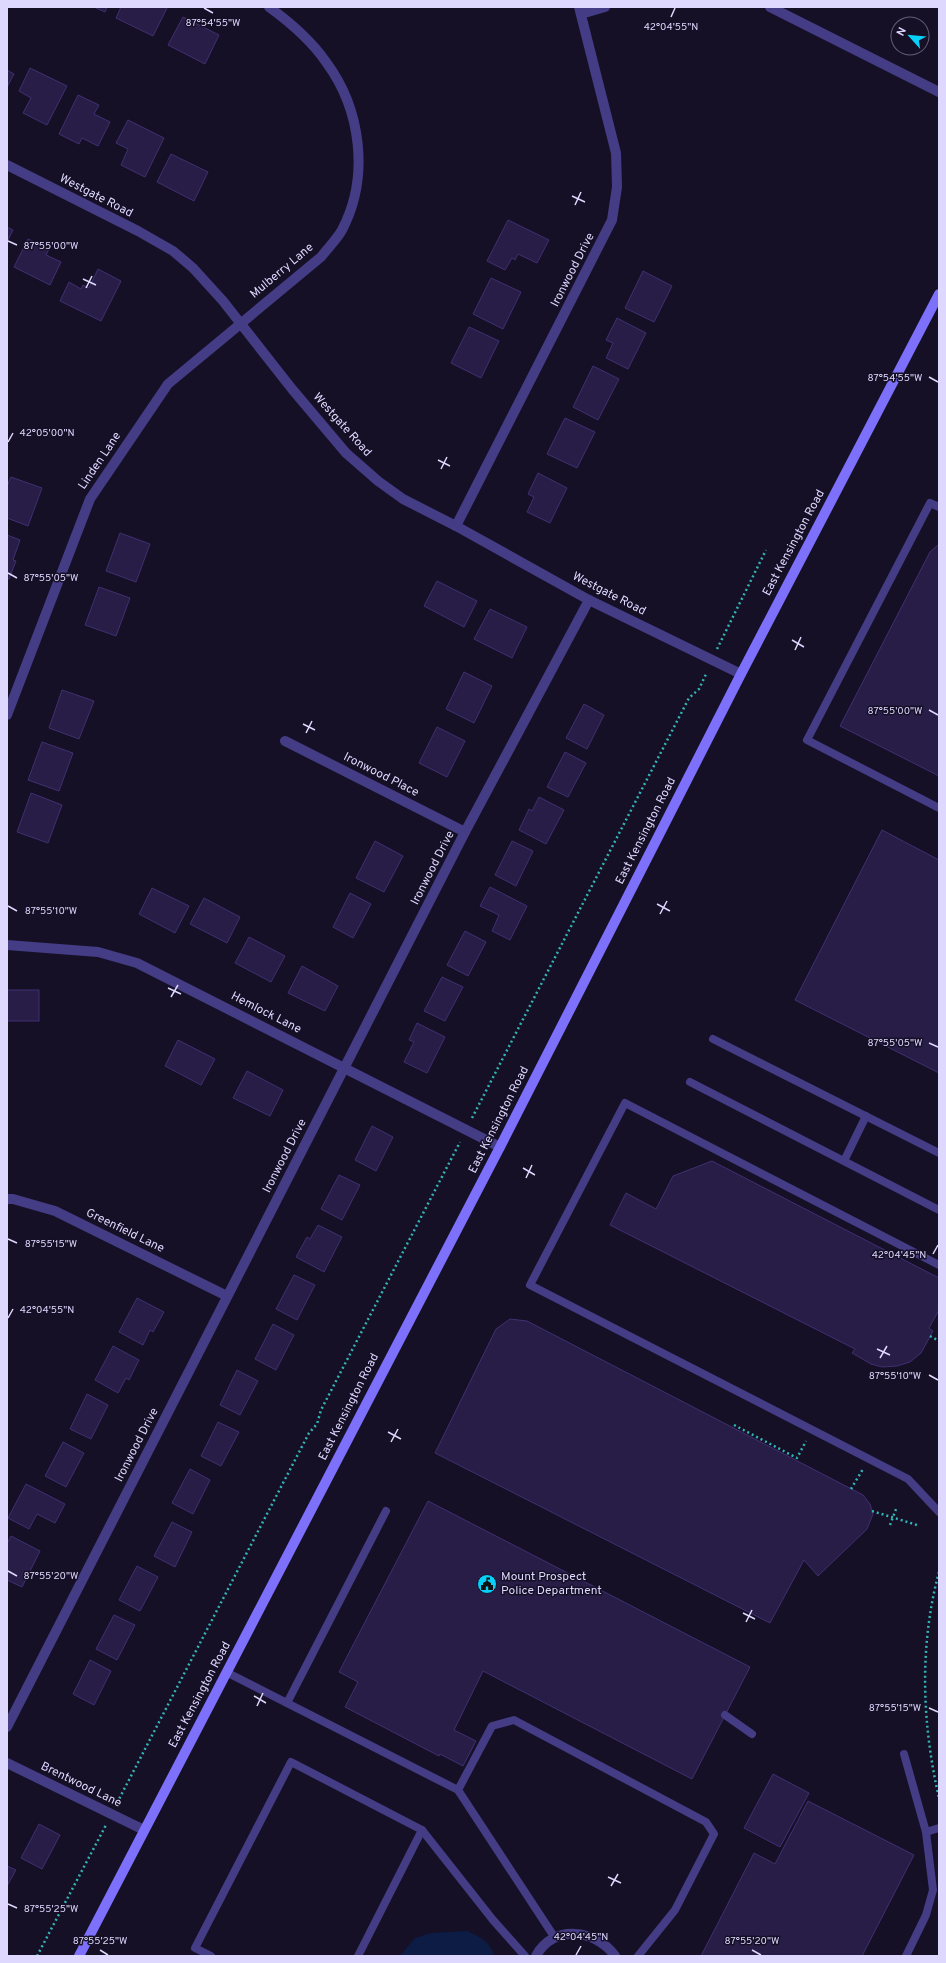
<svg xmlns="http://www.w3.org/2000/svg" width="946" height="1963" font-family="Overpass,sans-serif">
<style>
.water{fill:#0c1c44}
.building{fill:#281d47;stroke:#412f72}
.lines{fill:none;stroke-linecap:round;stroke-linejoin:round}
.path{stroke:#33b4b6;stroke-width:2.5;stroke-dasharray:2 3;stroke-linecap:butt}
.service{stroke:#443c84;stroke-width:8}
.minor{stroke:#443c84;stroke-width:10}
.secondary{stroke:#7d70fb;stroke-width:10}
.ticks{fill:none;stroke:#ded7fe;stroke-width:1.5}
.labels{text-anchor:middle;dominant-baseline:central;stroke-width:3;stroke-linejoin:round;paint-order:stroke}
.street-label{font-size:12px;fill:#ded7fe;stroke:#151026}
.poi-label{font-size:12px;fill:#ded7fe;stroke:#151026;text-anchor:start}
.ticks-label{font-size:10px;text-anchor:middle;fill:#ded7fe;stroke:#151026;stroke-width:3;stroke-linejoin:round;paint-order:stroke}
</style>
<rect width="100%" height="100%" fill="#151026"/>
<!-- water -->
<path class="water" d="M467,1931C479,1936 491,1942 494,1956H400L415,1938L431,1933Z"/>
<!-- building -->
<g class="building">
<polygon points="94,7 107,7 105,12"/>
<polygon points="121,7 166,7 167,8 153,36 116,18"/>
<polygon points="183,17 219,35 205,64 168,45"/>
<polygon points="30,68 67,86 47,125 23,113 31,98 19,91"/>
<polygon points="7,70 14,74 7,87"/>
<polygon points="78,95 99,105 94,114 110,122 98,146 82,138 79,144 59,134"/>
<polygon points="128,120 164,138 145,177 121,165 128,149 116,143"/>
<polygon points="171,154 208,172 194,201 157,182"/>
<polygon points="508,220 549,240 537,263 518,254 515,260 512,258 505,270 487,261"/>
<polygon points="7,227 13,230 7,242"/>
<polygon points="28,239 49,249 46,255 61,262 50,285 14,267"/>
<polygon points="98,269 121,281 101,321 60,301 69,282 81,289 83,285 89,288"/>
<polygon points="643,271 672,286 654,322 625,308"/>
<polygon points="491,278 521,292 503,329 473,314"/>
<polygon points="617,318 646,333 628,369 606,358 613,343 606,340"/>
<polygon points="469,327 499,341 481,378 451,363"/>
<polygon points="593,366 619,379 598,420 573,407"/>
<polygon points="565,418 595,432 577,468 547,454"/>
<polygon points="538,473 567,488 550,523 527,512 534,497 528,494"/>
<polygon points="11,477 42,488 28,526 7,518 7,486"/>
<polygon points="120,533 150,544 136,582 106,571"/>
<polygon points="7,535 20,540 13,560 16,561 9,579 7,578"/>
<polygon points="939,544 939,776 840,726 930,552"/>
<polygon points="437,581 477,601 464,627 424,606"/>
<polygon points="99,587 130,598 116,636 85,625"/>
<polygon points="490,609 527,627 512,658 474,639"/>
<polygon points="464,672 492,686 474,723 446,709"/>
<polygon points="62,690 94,701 79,739 49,728"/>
<polygon points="584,704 604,715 587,749 566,738"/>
<polygon points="437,727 465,741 447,777 419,763"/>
<polygon points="42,742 73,753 59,791 28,780"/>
<polygon points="565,752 586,763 568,797 547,787"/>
<polygon points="31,793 62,805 48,843 17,832"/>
<polygon points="539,797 564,810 546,844 519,830 529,809 532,811"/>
<polygon points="882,830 939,860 939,1073 795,1000"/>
<polygon points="375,841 403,856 384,892 356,878"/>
<polygon points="512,841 533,851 516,886 495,875"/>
<polygon points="490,887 527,906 510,940 492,931 499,915 480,906"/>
<polygon points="152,888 189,906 175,933 139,914"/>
<polygon points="350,893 371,904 353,938 333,927"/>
<polygon points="204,898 240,917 227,943 190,924"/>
<polygon points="465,931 486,942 468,976 447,965"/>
<polygon points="249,937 285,956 271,982 235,963"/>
<polygon points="302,966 338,986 325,1011 288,993"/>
<polygon points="442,977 463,987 445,1021 424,1011"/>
<rect x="7" y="990" width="32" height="31"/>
<polygon points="417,1023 445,1037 427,1073 404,1062 414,1042 409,1040"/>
<polygon points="178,1040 215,1059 201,1085 165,1066"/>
<polygon points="247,1071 283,1090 270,1116 233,1098"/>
<polygon points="372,1126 393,1137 376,1171 355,1160"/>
<polygon points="712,1161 939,1278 939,1310 929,1328 933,1331 921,1353 910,1362 897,1366 882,1367 871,1364 852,1353 855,1349 610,1225 626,1193 656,1209 673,1176"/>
<polygon points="339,1175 360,1185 342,1220 321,1209"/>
<polygon points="318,1225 342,1237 324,1272 296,1257 307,1237 310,1239"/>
<polygon points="294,1275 315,1285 297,1320 276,1309"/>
<polygon points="137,1298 164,1312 153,1332 150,1330 143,1345 119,1332"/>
<polygon points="510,1319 527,1321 863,1495 870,1504 873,1514 867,1529 818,1576 804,1560 770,1623 435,1453 496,1329"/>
<polygon points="273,1324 294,1335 276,1370 255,1359"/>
<polygon points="113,1346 139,1360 129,1380 126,1378 118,1393 95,1380"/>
<polygon points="237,1370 258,1381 240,1415 220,1405"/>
<polygon points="87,1394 108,1405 91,1439 70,1429"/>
<polygon points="218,1422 239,1432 221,1466 201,1456"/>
<polygon points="63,1442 84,1453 66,1487 45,1476"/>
<polygon points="190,1469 210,1480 193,1514 172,1503"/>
<polygon points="26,1484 65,1504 55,1523 37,1514 29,1529 8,1518"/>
<polygon points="428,1501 750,1667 692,1779 483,1671 454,1730 476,1741 463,1766 440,1754 439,1756 345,1707 358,1682 339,1672"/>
<polygon points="172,1522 192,1532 175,1567 154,1556"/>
<polygon points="11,1536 40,1551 22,1587 7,1580 7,1544"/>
<polygon points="137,1566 158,1577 140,1611 119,1600"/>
<polygon points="114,1615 135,1625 117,1660 96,1649"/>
<polygon points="90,1660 111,1671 94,1705 73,1694"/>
<polygon points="773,1774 809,1793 780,1847 744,1828"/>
<polygon points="808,1801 914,1855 862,1956 701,1956 754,1853 775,1864"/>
<polygon points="39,1824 60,1835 42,1869 21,1858"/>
<polygon points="7,1866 16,1870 7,1886"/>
</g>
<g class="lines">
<!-- path -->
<g class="path">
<polyline points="717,649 766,550"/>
<polyline points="472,1118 689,698 699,689 707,672"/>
<polyline points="930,1336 939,1341"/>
<polyline points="734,1425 797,1458 806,1441"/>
<polyline points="851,1489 863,1469"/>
<polyline points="872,1511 917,1525"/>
<polyline points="890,1525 896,1509"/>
<path d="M939,1572C919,1646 922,1724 939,1798"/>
<polyline points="117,1803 309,1433 317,1424 321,1410 460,1142"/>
<polyline points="37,1956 106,1825"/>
</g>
<!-- service -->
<g class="service">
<polyline points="939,507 930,503 807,740 939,808"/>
<polyline points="713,1039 939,1153"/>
<polyline points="690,1082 939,1210"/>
<polyline points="844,1161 866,1116"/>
<polyline points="939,1265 625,1103 530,1285 908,1479 939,1512"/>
<polyline points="226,1672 458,1790"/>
<polyline points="287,1703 386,1511"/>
<polyline points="725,1715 752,1734"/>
<polyline points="904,1754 926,1832 933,1890 926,1915 906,1956"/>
<polyline points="926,1832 939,1828"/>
<polyline points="555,1938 458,1790 492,1726 514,1720 706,1822 714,1834 675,1910 638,1956"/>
<polyline points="211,1956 195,1948 291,1762 422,1830 493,1920 525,1956"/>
<polyline points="358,1956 422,1830"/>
</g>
<!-- minor -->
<g class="minor">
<polyline points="770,7 939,92"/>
<polyline points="581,14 605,7"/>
<polyline points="7,165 138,231 173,251 193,268 223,301 292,389 346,453 378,481 403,499 456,526 589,600 741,674"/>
<polyline points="456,526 612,220 617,187 616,153 579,7"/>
<path d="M7,715L90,499L168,384L321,257C328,248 337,239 342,230C370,177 361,109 326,62C311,40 291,23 269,7"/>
<polyline points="285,741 465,832"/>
<polyline points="7,945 98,952 137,963 500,1147"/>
<polyline points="7,1199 13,1199 55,1211 227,1296"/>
<polyline points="7,1727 465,832 589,600"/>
<polyline points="7,1763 144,1830"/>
<path d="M536,1956C553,1924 596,1929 615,1956"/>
</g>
<!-- secondary -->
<polyline class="secondary" points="79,1956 500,1147 741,674 939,294"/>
</g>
<!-- ticks -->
<path class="ticks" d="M204,8L213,13M671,17L675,8M572,196L585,202M575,205L581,192M8,241L17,245M83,279L96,285M86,288L92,276M929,377L938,382M8,442L13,433M438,460L450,466M441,469L447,457M8,573L17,578M792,640L804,647M795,650L801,637M929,710L938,715M303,724L315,730M306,733L312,721M657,904L670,911M8,906L17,911M660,914L667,901M168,988L181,994M171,997L178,985M929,1043L938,1047M523,1168L535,1175M526,1178L532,1165M8,1239L17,1243M933,1254L938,1245M8,1318L13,1309M877,1349L890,1355M880,1358L887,1346M929,1375L938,1380M388,1432L401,1439M391,1442L398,1429M8,1571L17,1576M743,1613L755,1619M746,1622L752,1610M254,1696L266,1703M257,1706L263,1693M929,1708L938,1712M608,1877L621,1883M611,1886L618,1874M8,1904L17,1908M100,1950L108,1955M752,1950L761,1955M576,1955L581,1946"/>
<!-- icons -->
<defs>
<symbol id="civic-disc" viewBox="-11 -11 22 22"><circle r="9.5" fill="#08d0f8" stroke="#151026"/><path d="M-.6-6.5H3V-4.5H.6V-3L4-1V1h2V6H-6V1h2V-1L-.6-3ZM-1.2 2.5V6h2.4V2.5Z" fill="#111"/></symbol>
</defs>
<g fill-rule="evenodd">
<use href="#civic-disc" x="476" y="1573" width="22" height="22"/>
</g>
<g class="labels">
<!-- street labels -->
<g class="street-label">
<text transform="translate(96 196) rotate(27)">Westgate Road</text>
<text transform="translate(573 270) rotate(-63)">Ironwood Drive</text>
<text transform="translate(282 271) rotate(-40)">Mulberry Lane</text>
<text transform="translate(342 425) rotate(48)">Westgate Road</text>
<text transform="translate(100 461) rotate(-56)">Linden Lane</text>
<text transform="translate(794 543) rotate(-62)">East Kensington Road</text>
<text transform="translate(609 594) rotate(27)">Westgate Road</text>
<text transform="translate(381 775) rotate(27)">Ironwood Place</text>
<text transform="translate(646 831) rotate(-63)">East Kensington Road</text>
<text transform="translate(433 868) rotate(-63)">Ironwood Drive</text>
<text transform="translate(266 1013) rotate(27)">Hemlock Lane</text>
<text transform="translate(499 1120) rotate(-63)">East Kensington Road</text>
<text transform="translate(285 1156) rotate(-63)">Ironwood Drive</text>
<text transform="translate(125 1231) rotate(26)">Greenfield Lane</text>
<text transform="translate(349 1407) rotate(-63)">East Kensington Road</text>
<text transform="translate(137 1445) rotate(-63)">Ironwood Drive</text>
<text transform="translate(200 1695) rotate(-62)">East Kensington Road</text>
<text transform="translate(81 1785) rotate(26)">Brentwood Lane</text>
</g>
<!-- poi labels -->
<g class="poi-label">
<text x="501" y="1577">Mount Prospect<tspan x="501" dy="14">Police Department</tspan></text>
</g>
</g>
<g class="ticks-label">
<text x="213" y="26">87°54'55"W</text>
<text x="671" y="30">42°04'55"N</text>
<text x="51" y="249">87°55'00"W</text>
<text x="895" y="381">87°54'55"W</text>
<text x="47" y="436">42°05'00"N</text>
<text x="51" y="581">87°55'05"W</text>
<text x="895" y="714">87°55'00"W</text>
<text x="51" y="914">87°55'10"W</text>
<text x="895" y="1046">87°55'05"W</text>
<text x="51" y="1247">87°55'15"W</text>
<text x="899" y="1258">42°04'45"N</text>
<text x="47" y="1313">42°04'55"N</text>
<text x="895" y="1379">87°55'10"W</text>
<text x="51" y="1579">87°55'20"W</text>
<text x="895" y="1711">87°55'15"W</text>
<text x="51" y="1912">87°55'25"W</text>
<text x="581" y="1940">42°04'45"N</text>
<text x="100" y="1944">87°55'25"W</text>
<text x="752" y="1944">87°55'20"W</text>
</g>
<!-- border -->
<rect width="946" height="1963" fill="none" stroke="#ded7fe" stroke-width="16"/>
<!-- north arrow -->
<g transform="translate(910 36) rotate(297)"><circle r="19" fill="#151026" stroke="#65607c"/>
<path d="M0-3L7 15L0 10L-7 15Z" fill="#08d0f8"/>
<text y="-6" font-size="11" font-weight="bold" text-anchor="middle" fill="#ded7fe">N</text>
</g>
</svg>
